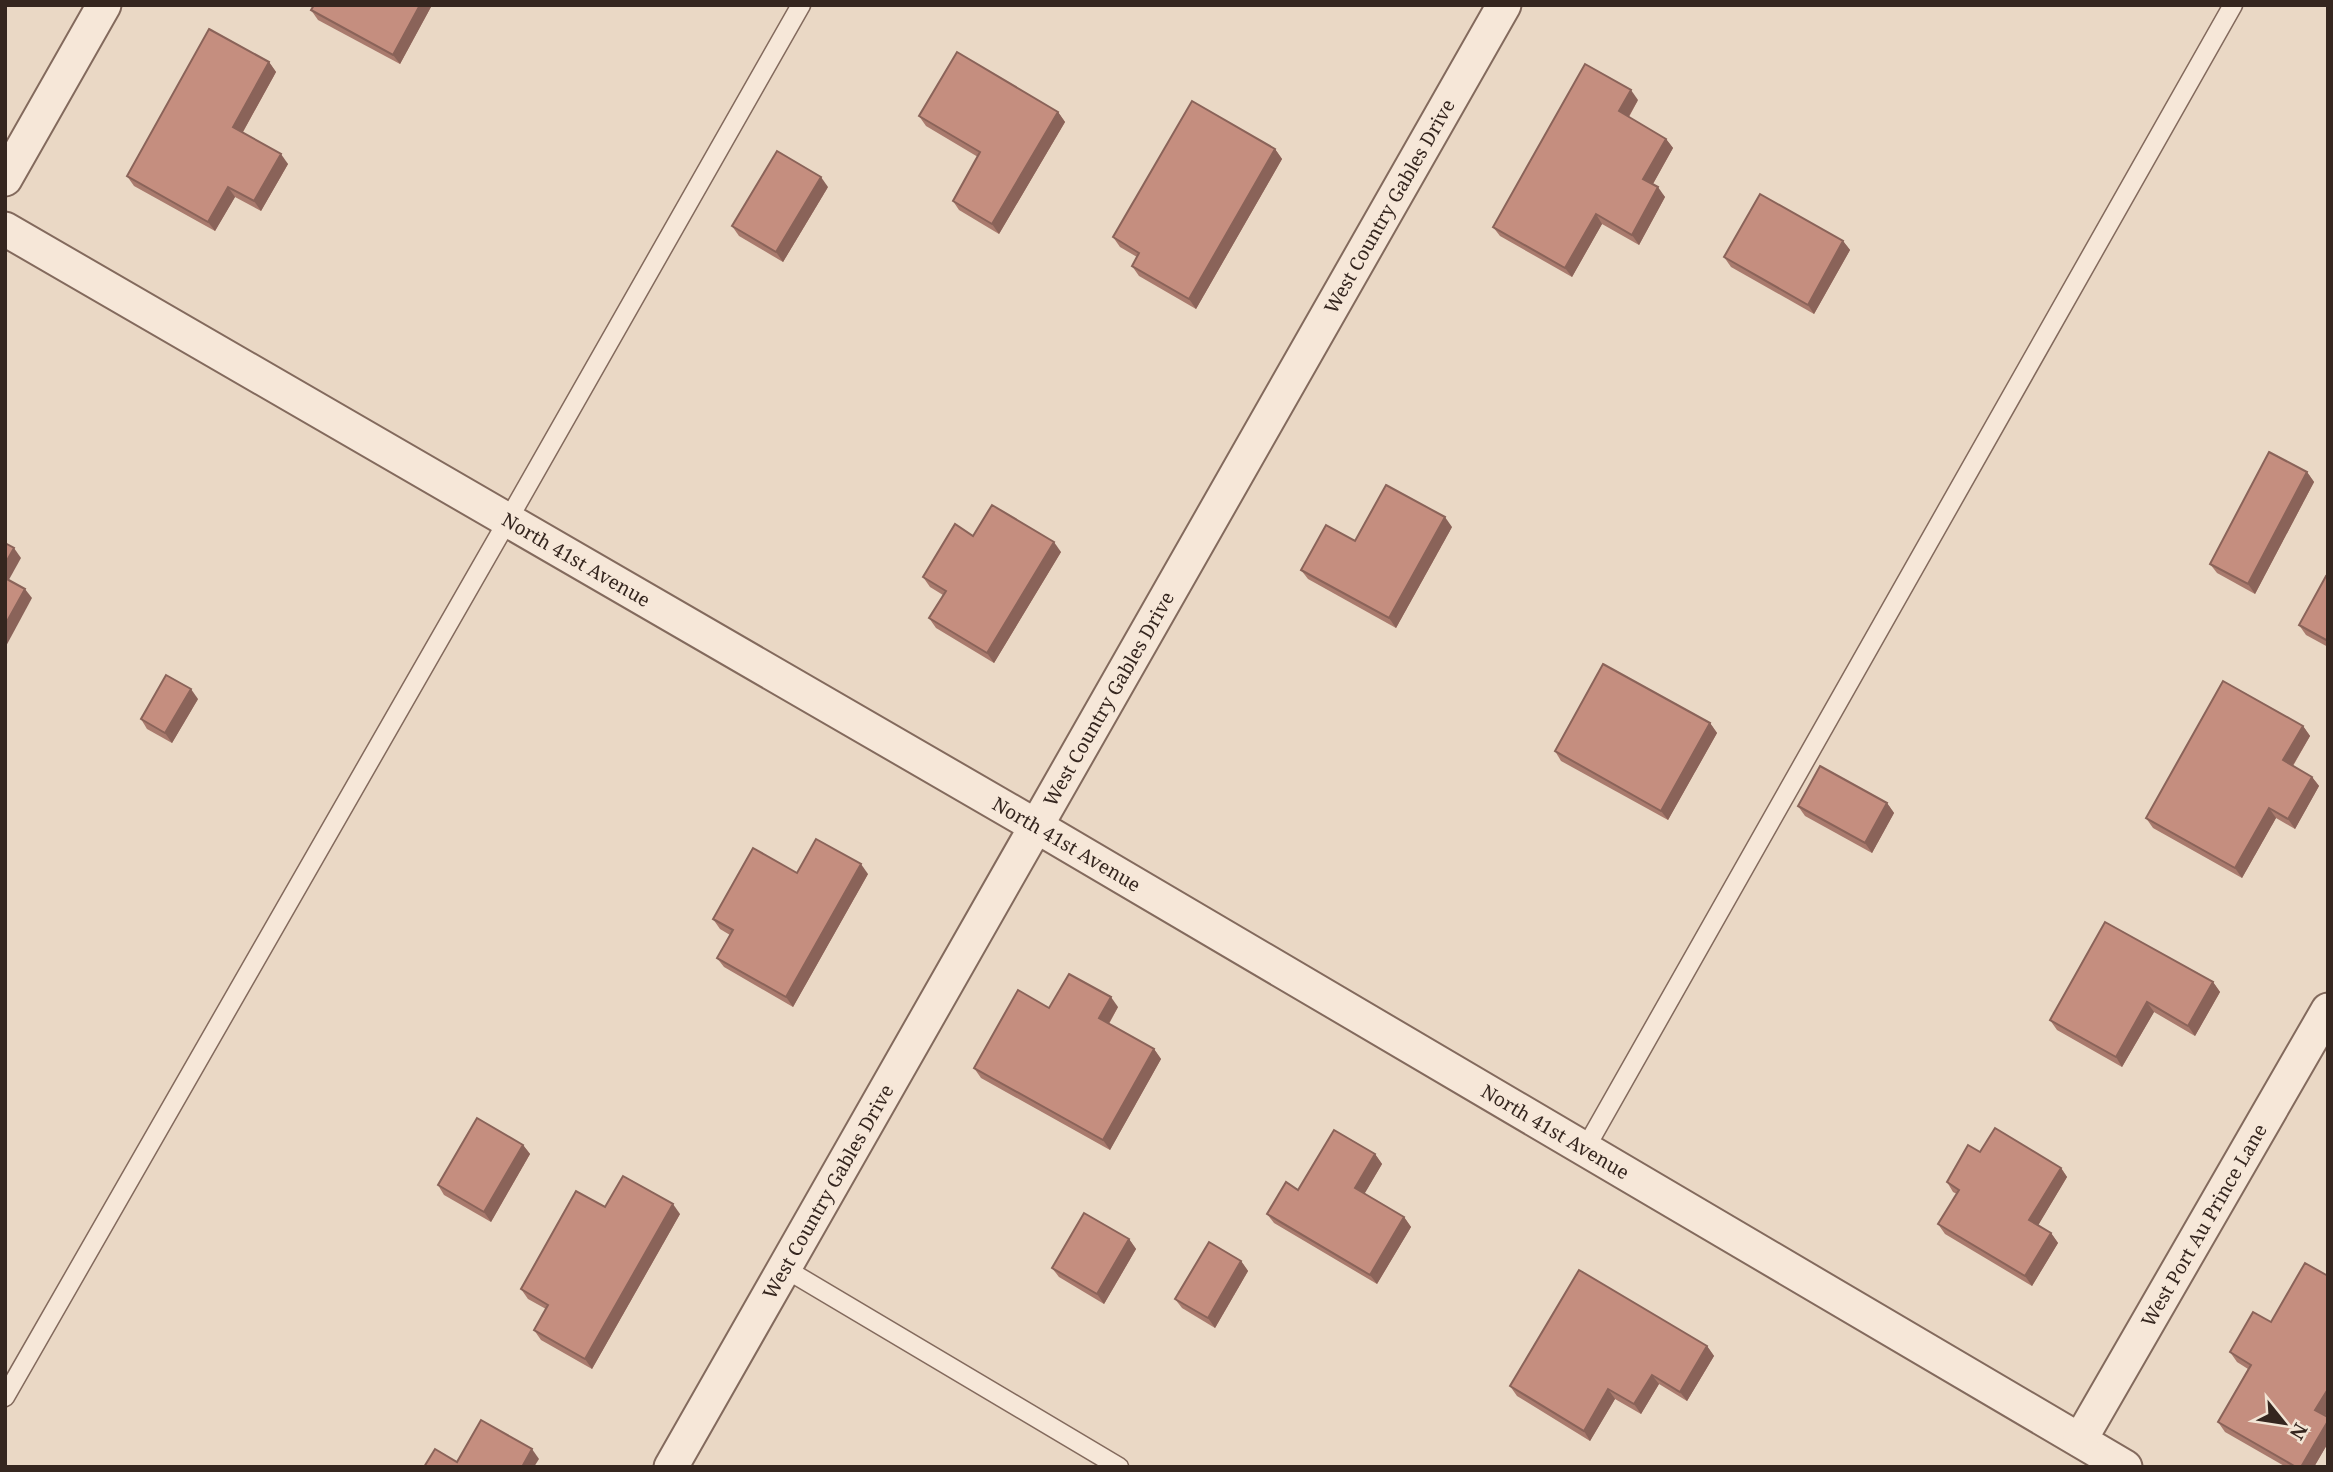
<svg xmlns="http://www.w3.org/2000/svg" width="2333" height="1472" font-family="'Noto Serif',serif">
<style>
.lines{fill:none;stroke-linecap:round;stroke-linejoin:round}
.lane-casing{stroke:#836a5d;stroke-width:21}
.street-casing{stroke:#836a5d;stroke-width:37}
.lane{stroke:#f6e7d8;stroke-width:18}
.street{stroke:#f6e7d8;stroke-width:33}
.wall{fill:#a97a6d}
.shaded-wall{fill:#8a6359}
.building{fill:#c58e7f;stroke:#8a6359;stroke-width:2}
.labels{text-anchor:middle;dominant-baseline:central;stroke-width:5;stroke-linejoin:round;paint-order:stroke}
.street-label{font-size:19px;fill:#35261f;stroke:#f2e4d4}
</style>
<rect width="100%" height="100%" fill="#ead8c5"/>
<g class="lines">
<defs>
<g id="lane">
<polyline points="1585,1149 2233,5"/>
<polyline points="784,1268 1119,1467"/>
<polyline points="5,1397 508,520 801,5"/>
</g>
<g id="street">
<polyline points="5,179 104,5"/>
<path id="s1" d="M5,229L1036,826L2125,1467"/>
<path id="s2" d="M2080,1440L2328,1010"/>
<path id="s3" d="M671,1467L1504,5"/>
</g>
</defs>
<!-- lane casing -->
<use href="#lane" class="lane-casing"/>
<!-- street casing -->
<use href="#street" class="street-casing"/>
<!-- lane -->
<use href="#lane" class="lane"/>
<!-- street -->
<use href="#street" class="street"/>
</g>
<!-- wall -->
<g class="wall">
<polygon points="314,5 432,5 400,64 318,20 311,10"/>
<polygon points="269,62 276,72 243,132 288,164 261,211 235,197 215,231 134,186 127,176"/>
<polygon points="1638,100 1629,117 1666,139 1673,148 1653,184 1665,197 1639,245 1602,224 1572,277 1500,236 1493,227"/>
<polygon points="1058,112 1065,122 999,234 959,210 953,201 978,157 926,126 919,116"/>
<polygon points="1275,149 1282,159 1196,309 1139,276 1132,266 1137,257 1120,247 1113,237"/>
<polygon points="828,187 783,262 739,236 732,226"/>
<polygon points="1843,241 1850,250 1814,314 1731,267 1724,257"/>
<polygon points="2307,472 2314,482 2255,594 2217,573 2210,564"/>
<polygon points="1452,527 1396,628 1308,579 1301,570"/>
<polygon points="973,536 1061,552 994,663 936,628 929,618 943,595 930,587 923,577"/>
<polygon points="2328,577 2328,647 2306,635 2299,625"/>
<polygon points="198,699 172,743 147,729 141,719"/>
<polygon points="1710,723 1717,733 1668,820 1561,761 1555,751"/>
<polygon points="2303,726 2310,736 2293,766 2312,777 2319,786 2295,829 2276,818 2242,878 2153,828 2146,818"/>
<polygon points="1887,803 1894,813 1872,853 1805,816 1798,806"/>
<polygon points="797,873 868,874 793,1007 724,967 717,958 730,935 720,929 713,919"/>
<polygon points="2213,982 2220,992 2195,1036 2154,1012 2122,1067 2057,1030 2050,1020"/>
<polygon points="1118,1007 1109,1024 1154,1049 1161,1059 1110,1150 981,1078 974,1068 1049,1008"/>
<polygon points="523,1145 530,1154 491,1222 444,1195 438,1185"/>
<polygon points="1980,1152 2061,1168 2067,1177 2038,1225 2051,1233 2058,1243 2032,1286 1945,1234 1938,1224 1957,1194 1953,1192 1947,1182"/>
<polygon points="1375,1154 1382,1164 1364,1194 1404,1217 1411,1227 1377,1284 1274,1223 1267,1214 1298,1190"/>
<polygon points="605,1207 680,1214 592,1369 541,1340 534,1330 546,1309 528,1299 521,1289"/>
<polygon points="1129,1239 1136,1249 1104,1304 1059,1277 1052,1268"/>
<polygon points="1241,1261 1248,1271 1215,1328 1182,1308 1175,1299"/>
<polygon points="2328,1276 2328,1411 2325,1416 2328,1443 2314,1467 2286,1467 2225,1432 2218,1422 2248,1369 2237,1362 2230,1352 2271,1322"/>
<polygon points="1707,1346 1714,1356 1687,1401 1659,1384 1641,1414 1615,1399 1590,1441 1517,1396 1510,1386"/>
</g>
<!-- shaded-wall -->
<g class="shaded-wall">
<polygon points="420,5 432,5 400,64 393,55"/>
<polygon points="269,62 276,72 240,137 233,127"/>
<polygon points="1631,90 1638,100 1626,121 1619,111"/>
<polygon points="1058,112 1065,122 999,234 992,224"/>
<polygon points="1666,139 1673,148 1650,189 1643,179"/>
<polygon points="1275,149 1282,159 1196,309 1189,299"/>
<polygon points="281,154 288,164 261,211 254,201"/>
<polygon points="821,177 828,187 783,262 776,252"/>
<polygon points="228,187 235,197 215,231 208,222"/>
<polygon points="1658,187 1665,197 1639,245 1632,235"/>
<polygon points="1596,214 1602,224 1572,277 1565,268"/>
<polygon points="1843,241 1850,250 1814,314 1808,305"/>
<polygon points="2307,472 2314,482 2255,594 2248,584"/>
<polygon points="1445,517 1452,527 1396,628 1389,618"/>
<polygon points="1054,542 1061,552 994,663 987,653"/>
<polygon points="14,548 21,558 6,585 5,564"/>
<polygon points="25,589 32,598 5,648 5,625"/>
<polygon points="191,689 198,699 172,743 165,733"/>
<polygon points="1710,723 1717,733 1668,820 1661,811"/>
<polygon points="2303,726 2310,736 2290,770 2283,760"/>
<polygon points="2312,777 2319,786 2295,829 2288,819"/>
<polygon points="1887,803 1894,813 1872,853 1865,843"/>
<polygon points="2269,808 2276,818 2242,878 2235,868"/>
<polygon points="861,864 868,874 793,1007 786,997"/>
<polygon points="2213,982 2220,992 2195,1036 2188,1026"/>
<polygon points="1111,997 1118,1007 1106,1028 1099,1018"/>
<polygon points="2147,1002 2154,1012 2122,1067 2116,1057"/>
<polygon points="1154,1049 1161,1059 1110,1150 1103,1140"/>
<polygon points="523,1145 530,1154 491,1222 484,1212"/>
<polygon points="1375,1154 1382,1164 1362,1198 1355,1188"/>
<polygon points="2061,1168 2067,1177 2036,1229 2029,1220"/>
<polygon points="673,1204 680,1214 592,1369 585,1359"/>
<polygon points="1404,1217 1411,1227 1377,1284 1370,1275"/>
<polygon points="2051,1233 2058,1243 2032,1286 2025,1276"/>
<polygon points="1129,1239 1136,1249 1104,1304 1097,1294"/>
<polygon points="1241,1261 1248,1271 1215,1328 1208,1318"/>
<polygon points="1707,1346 1714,1356 1687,1401 1680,1392"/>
<polygon points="1652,1375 1659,1384 1641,1414 1634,1404"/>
<polygon points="1608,1389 1615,1399 1590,1441 1584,1431"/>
<polygon points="2328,1389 2328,1411 2322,1420 2315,1410"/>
<polygon points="2328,1421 2328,1443 2314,1467 2301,1467"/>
<polygon points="532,1449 539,1459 534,1467 522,1467"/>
</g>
<!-- building -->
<g class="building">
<polygon points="314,5 420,5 393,55 311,10"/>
<polygon points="209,29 269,62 233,127 281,154 254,201 228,187 208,222 127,176"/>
<polygon points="957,52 1058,112 992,224 953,201 980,152 919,116"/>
<polygon points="1585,64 1631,90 1619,111 1666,139 1643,179 1658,187 1632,235 1596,214 1565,268 1493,227"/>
<polygon points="1192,101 1275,149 1189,299 1132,266 1139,253 1113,237"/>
<polygon points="777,151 821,177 776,252 732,226"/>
<polygon points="1760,194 1843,241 1808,305 1724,257"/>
<polygon points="2269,452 2307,472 2248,584 2210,564"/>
<polygon points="1386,485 1445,517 1389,618 1301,570 1326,525 1355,541"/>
<polygon points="992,505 1054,542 987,653 929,618 946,591 923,577 955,524 973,536"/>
<polygon points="5,543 14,548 5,564"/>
<polygon points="2326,576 2328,577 2328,641 2299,625"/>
<polygon points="5,578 25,589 5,625"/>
<polygon points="1603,664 1710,723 1661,811 1555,751"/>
<polygon points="166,675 191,689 165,733 141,719"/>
<polygon points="2223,681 2303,726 2283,760 2312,777 2288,819 2269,808 2235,868 2146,818"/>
<polygon points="1820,766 1887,803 1865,843 1798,806"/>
<polygon points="816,839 861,864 786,997 717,958 733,930 713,919 753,848 797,873"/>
<polygon points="2105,922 2213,982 2188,1026 2147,1002 2116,1057 2050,1020"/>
<polygon points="1069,974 1111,997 1099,1018 1154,1049 1103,1140 974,1068 1018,990 1049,1008"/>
<polygon points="477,1118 523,1145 484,1212 438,1185"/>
<polygon points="1995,1128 2061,1168 2029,1220 2051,1233 2025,1276 1938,1224 1959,1190 1947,1182 1968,1145 1980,1152"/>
<polygon points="1334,1130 1375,1154 1355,1188 1404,1217 1370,1275 1267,1214 1286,1182 1298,1190"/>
<polygon points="623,1176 673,1204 585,1359 534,1330 548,1305 521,1289 576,1191 605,1207"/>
<polygon points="1084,1213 1129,1239 1097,1294 1052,1268"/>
<polygon points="1209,1242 1241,1261 1208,1318 1175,1299"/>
<polygon points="2305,1263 2328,1276 2328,1389 2315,1410 2328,1417 2328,1421 2301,1467 2296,1467 2218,1422 2251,1365 2230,1352 2253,1312 2271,1322"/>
<polygon points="1579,1270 1707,1346 1680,1392 1652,1375 1634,1404 1608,1389 1584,1431 1510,1386"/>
<polygon points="481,1420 532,1449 522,1467 424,1467 435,1449 457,1462"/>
</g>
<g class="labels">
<!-- street labels -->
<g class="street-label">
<text stroke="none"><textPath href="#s3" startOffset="1451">West Country Gables Drive</textPath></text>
<text stroke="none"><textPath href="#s1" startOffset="660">North 41st Avenue</textPath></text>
<text stroke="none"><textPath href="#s3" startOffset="884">West Country Gables Drive</textPath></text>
<text stroke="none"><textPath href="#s1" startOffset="1227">North 41st Avenue</textPath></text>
<text stroke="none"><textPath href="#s1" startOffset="1794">North 41st Avenue</textPath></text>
<text stroke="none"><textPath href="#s3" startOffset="317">West Country Gables Drive</textPath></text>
<text stroke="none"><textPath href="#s2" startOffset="248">West Port Au Prince Lane</textPath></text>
</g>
</g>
<!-- border -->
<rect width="2333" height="1472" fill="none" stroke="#35261f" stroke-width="14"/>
<!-- north arrow -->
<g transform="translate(2284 1423) rotate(120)" stroke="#f2e4d4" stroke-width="5" paint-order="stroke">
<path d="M0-5L12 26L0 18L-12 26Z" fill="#35261f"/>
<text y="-10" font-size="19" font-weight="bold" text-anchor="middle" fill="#35261f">N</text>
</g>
</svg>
